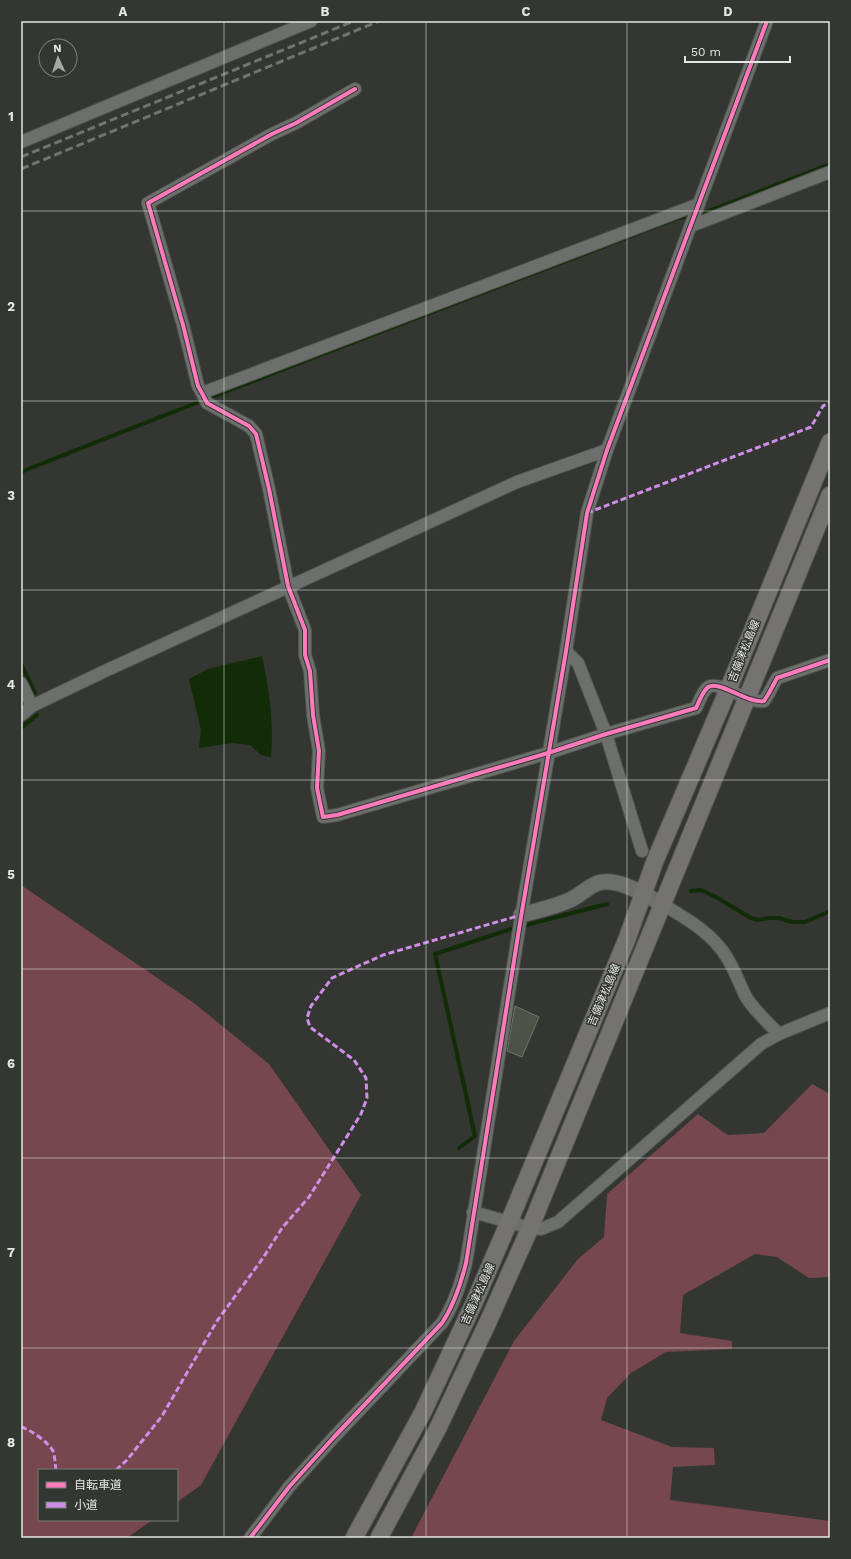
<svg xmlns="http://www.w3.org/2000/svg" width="851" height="1559" font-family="'Work Sans','Noto Sans JP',sans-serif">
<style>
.forest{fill:#76474e}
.water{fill:#112c06}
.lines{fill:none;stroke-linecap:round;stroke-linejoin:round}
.stream{stroke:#112c06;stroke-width:4}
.building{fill:#4b5247;stroke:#70726f}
.minor-casing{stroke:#50524f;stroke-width:14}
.tertiary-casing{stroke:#50524f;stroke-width:17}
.secondary-casing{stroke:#50524f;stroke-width:19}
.minor{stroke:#6d6f6d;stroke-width:12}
.tertiary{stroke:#6d6f6d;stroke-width:15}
.secondary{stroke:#757372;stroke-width:17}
.rail{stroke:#717371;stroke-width:3;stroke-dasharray:8 4;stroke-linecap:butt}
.quiet{stroke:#ce8fe9;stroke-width:3;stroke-dasharray:6 3;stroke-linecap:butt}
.cycleway-casing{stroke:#333731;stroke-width:6}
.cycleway{stroke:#fd7abc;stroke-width:4}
.grid{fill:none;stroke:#e3e6e3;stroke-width:1;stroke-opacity:0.55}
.labels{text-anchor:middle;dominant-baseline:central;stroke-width:3;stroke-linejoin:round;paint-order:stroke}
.street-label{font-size:11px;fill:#e3e6e3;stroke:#333731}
.neatline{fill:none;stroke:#e3e6e3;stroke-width:1.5}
.grid-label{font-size:13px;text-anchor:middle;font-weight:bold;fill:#e3e6e3}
</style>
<rect width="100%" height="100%" fill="#343632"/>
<!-- forest -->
<g class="forest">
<polygon points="21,885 194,1003 269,1064 361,1195 201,1485 177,1502 177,1470 39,1470 39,1520 152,1520 127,1538 21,1538"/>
<polygon points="812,1084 830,1094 830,1277 809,1278 777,1257 755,1254 683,1295 680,1333 732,1341 732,1349 666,1352 631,1373 607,1398 601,1420 672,1447 714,1448 715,1465 673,1467 670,1500 830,1521 830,1538 411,1538 514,1341 578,1259 604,1237 607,1194 698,1114 728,1135 764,1133"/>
</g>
<!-- water -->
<path class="water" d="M262,656C269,689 274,723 271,757L261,755L250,745L232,743L199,748L201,730L189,679L208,669Z"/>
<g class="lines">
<!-- stream -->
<g class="stream">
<path d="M21,472C239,385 459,302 679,218L706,212L830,164"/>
<polyline points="21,664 35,693"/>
<polyline points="21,728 37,715"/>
<polyline points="691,891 701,890 716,897 751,918 758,920 768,918 779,918 792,922 805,922 830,911"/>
<polyline points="459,1148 475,1136 435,954 511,929 607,904"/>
</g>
</g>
<!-- building -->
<polygon class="building" points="515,1006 539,1017 522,1057 507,1051"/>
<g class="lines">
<defs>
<g id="minor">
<path d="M355,89L296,123L272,134L148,203L183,325L198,386L202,393L207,403L249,426L256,434L269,489L288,586L305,630V655L310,671L313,715L319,751L317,788L323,817L337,815L548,753L606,734L696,708C699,702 702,693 707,688C717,678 747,704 764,701L769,693L777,678L830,660"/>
<polyline points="21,142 311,21"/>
<polyline points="691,226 830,172"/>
<polyline points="202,393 699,204"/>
<polyline points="566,651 578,663 606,734 642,851"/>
<polyline points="21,683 32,706"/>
<polyline points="21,715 32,706 105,671 517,482 607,450"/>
<path d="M662,904C685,918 711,932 726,956C734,968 739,983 746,997C754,1010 767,1022 779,1034"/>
<polyline points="473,1212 530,1228 541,1229 558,1222 761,1044 779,1034 830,1013"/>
<path d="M250,1538L289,1487L334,1437L442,1323C454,1305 461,1283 466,1263L520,923L566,651L587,513L607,450L767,21"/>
</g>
<path id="tertiary" d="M521,915C538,910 556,907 572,899C581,894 588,887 598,883C618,877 645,895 662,904"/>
<g id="secondary">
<polyline points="354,1538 423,1412 474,1303 509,1222 627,939 655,861 728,690 830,442"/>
<polyline points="379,1538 437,1430 488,1322 530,1228 830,495"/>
</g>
</defs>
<!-- minor casing -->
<use href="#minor" class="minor-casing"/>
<!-- tertiary casing -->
<use href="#tertiary" class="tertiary-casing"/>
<!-- secondary casing -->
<use href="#secondary" class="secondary-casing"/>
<!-- minor -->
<use href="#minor" class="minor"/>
<!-- tertiary -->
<use href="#tertiary" class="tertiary"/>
<!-- secondary -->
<use href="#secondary" class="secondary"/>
<!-- rail -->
<g class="rail">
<polyline points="21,157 354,21"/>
<polyline points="21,169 379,21"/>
</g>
<!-- quiet -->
<g class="quiet">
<polyline points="587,513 811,427 823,406 830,402"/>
<path d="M21,1427C30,1429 49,1443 53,1451C55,1456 55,1465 56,1470"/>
<polyline points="116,1470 127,1460 162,1416 217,1321 263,1258 282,1228 309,1197 361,1114 367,1098 366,1078 354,1060 310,1027 307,1018 311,1006 332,978 383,955 521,915"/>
</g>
<defs>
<g id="cycleway">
<path d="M355,89L296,123L272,134L148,203L183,325L198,386L202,393L207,403L249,426L256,434L269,489L288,586L305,630V655L310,671L313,715L319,751L317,788L323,817L337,815L548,753L606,734L696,708C699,702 702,693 707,688C717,678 747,704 764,701L769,693L777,678L830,660"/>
<path d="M250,1538L289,1487L334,1437L442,1323C454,1305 461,1283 466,1263L520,923L566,651L587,513L607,450L767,21"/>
</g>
</defs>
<!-- cycleway casing -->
<use href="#cycleway" class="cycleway-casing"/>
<!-- cycleway -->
<use href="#cycleway" class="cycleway"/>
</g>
<!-- grid -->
<path class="grid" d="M224,21V1538M426,21V1538M627,21V1538M21,211H830M21,401H830M21,590H830M21,780H830M21,969H830M21,1158H830M21,1348H830"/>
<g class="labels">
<!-- street labels -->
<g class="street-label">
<text transform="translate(744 651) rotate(-68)">吉備津松島線</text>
<text transform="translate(604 995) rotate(-67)">吉備津松島線</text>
<text transform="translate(478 1294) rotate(-66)">吉備津松島線</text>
</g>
</g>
<!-- border -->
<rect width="851" height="1559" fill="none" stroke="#333731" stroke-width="44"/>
<!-- legend -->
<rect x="38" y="1469" width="140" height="52" fill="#333731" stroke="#797d78"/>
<rect x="46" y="1482" width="20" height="6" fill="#fd7abc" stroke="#797d78"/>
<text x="74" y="1489" font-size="12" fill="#e3e6e3">自転車道</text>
<rect x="46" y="1502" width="20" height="6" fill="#ce8fe9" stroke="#797d78"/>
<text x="74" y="1509" font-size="12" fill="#e3e6e3">小道</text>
<!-- north arrow -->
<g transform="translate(58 58) rotate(357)"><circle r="19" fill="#333731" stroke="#797d78"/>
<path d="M0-3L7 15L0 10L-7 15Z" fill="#a6a8a5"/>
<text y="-6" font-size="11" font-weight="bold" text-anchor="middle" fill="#e3e6e3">N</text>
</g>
<!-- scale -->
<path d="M685 56v6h105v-6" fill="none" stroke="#e3e6e3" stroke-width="2"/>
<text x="691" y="56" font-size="12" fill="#e3e6e3" stroke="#333731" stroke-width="3" paint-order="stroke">50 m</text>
<rect x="22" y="22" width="807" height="1515" class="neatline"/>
<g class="grid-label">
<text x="123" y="16">A</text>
<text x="325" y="16">B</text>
<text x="526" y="16">C</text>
<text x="728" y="16">D</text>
<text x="11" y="121">1</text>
<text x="11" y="311">2</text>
<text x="11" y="500">3</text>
<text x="11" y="689">4</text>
<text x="11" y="879">5</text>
<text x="11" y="1068">6</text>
<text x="11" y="1257">7</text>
<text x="11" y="1447">8</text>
</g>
</svg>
